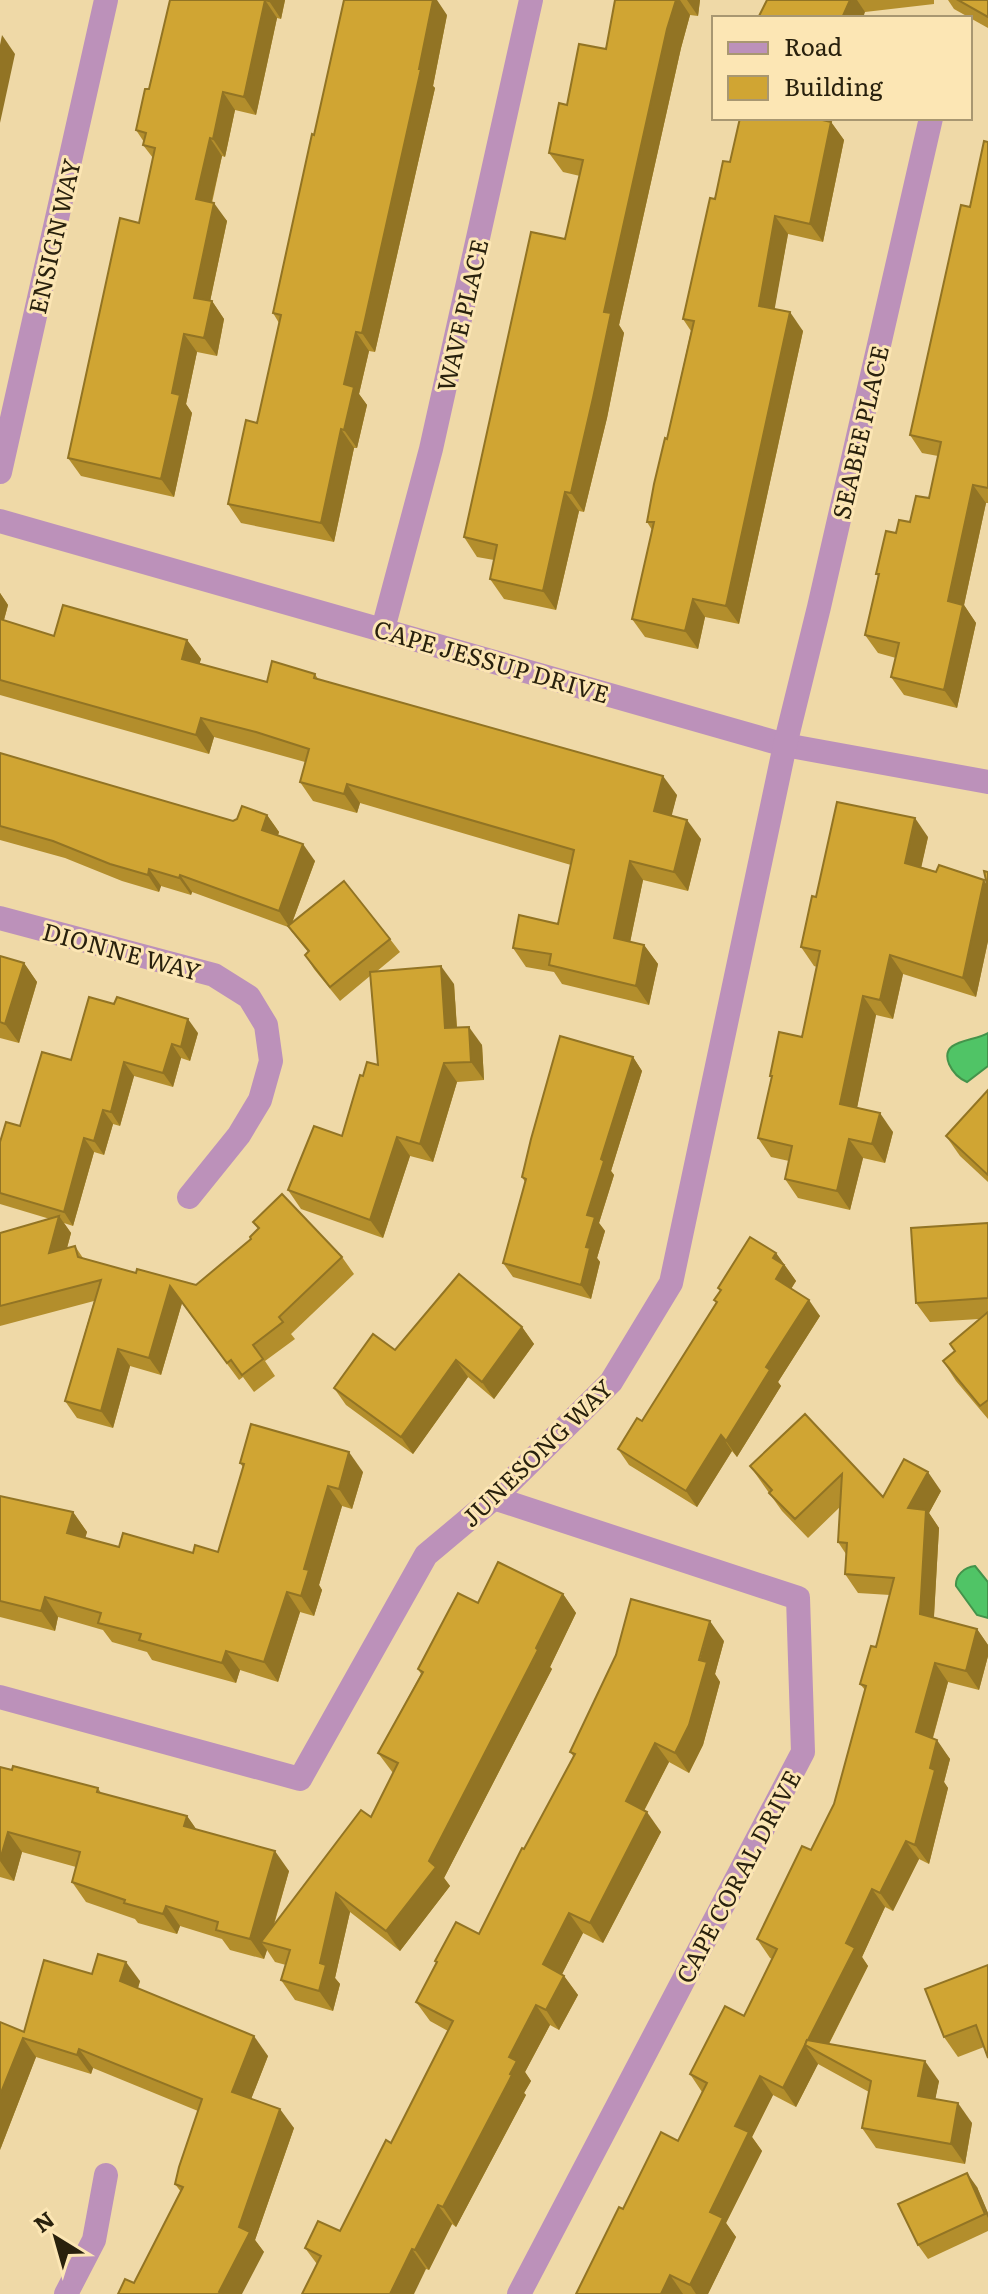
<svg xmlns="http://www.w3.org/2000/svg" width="988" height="2294" font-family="Literata,serif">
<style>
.water{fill:#50c466;stroke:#44934b;stroke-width:2}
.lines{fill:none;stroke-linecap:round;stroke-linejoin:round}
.minor{stroke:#bc91ba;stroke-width:24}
.wall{fill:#b38e2c}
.shaded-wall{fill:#927424}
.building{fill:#d0a533;stroke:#927424;stroke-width:2}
.labels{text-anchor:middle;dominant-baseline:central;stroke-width:6;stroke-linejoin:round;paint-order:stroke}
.street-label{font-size:24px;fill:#29210d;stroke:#fce6b4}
</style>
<rect width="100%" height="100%" fill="#efd9a7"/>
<!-- water -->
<g class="water">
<path d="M988,1033V1066L967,1082C958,1078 953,1073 949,1064C939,1039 974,1042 988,1033Z"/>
<path d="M975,1566L988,1582V1618L977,1615L956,1586C955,1576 964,1567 975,1566Z"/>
</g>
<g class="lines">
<!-- minor -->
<g class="minor">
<polyline points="0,472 106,0"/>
<polyline points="0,521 785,745 988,782"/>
<polyline points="383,629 431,449 531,0"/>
<polyline points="0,918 214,975 249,997 266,1025 271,1061 260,1100 239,1135 189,1197"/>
<polyline points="494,1498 798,1598 803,1752 519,2294"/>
<polyline points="0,1697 300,1779 426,1555 494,1498 611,1382 671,1283 785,745 819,607 931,118"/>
<polyline points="66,2294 94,2240 106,2175"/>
</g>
</g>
<!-- wall -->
<g class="wall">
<polygon points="170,0 285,0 281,19 277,18 256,115 235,110 225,157 222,156 212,203 227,221 210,301 212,301 224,319 217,356 197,352 186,404 192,413 174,497 81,476 68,458 139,223 153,158 143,145 144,142 136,130 149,89"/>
<polygon points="615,0 700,0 698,16 690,15 681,48 619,325 624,333 607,418 584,512 579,511 556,610 504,599 490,579 494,560 477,557 464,537 565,239 580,176 563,172 549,153 567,105 606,49"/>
<polygon points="767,0 934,0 934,4 865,12"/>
<polygon points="948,0 988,0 988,28 954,9"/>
<polygon points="447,15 433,86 435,88 375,352 369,351 359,394 367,405 357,448 354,448 334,542 241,523 228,504 257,423 279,323 273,313 314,135"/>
<polygon points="831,122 844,140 823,242 788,234 774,309 803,331 739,624 705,617 698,649 645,637 632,619 652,530 647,522 667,439 691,331 683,319 715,199 730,162"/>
<polygon points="988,142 988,503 986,503 964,605 976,623 957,708 904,695 891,677 896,658 878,653 865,635 878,576 876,574 896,533 910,522 929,498 938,456 922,453 910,435"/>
<polygon points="0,593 8,605 4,620 54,636 187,640 201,659 199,664 267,682 315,674 318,679 677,795 671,816 701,839 688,891 643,880 630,942 644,945 658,964 649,1005 562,984 554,972 526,967 513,948 558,924 571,865 360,803 357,813 313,801 300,782 305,762 269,752 214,737 209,754 0,695"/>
<polygon points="0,753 233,821 267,815 279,832 278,835 315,861 292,923 390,939 400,952 376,972 454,984 457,1027 482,1045 484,1080 457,1082 433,1162 410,1156 383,1238 301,1209 288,1190 342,1136 363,1076 378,1065 370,976 340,1001 314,969 305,955 308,952 288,927 192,892 191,895 161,886 159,892 122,881 65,858 0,840"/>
<polygon points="928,837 921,867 987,886 988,872 988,941 976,997 903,974 893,1019 876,1015 857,1107 893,1132 885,1163 863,1158 850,1210 798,1198 785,1179 789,1161 771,1157 758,1138 772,1079 770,1076 802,1037 817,967 814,966 801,947 816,897"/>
<polygon points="0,956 24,963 37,982 19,1043 0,1038"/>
<polygon points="198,1033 190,1061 181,1058 173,1087 134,1076 120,1126 113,1124 104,1155 94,1152 73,1226 64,1223 71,1233 67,1248 75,1246 83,1258 136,1273 196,1285 251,1239 258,1229 253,1222 342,1257 354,1274 291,1334 295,1339 265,1361 275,1376 254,1392 243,1377 239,1380 182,1303 161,1375 130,1366 113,1428 77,1418 65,1401 94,1301 0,1326 0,1233 50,1219 0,1204 0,1142 20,1126 71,1060"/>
<polygon points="633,1057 642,1071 611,1171 614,1175 599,1223 605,1231 597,1258 600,1262 591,1299 513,1277 503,1263 525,1182 522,1177"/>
<polygon points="988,1090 988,1182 960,1156 946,1136"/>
<polygon points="988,1223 988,1419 956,1381 943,1361 955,1352 950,1344 979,1319 930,1322 916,1303"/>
<polygon points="776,1253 796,1281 791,1289 820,1316 778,1382 781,1386 737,1457 732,1451 697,1507 629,1465 618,1449 642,1421 716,1303 714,1300 720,1291 718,1288"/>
<polygon points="522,1327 534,1344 494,1399 468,1377 413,1454 346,1405 334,1388 395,1350"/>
<polygon points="805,1414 883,1497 941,1491 929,1513 939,1528 934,1617 977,1629 988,1645 988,1656 979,1690 948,1682 933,1738 950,1759 944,1782 948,1788 929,1864 919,1859 893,1911 885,1907 862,1957 868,1966 829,2044 939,2081 935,2099 972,2123 965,2164 876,2148 862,2128 869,2092 818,2064 796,2107 773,2095 752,2137 762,2151 726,2223 736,2237 708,2294 576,2294 623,2209 678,2141 702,2092 690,2074 744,2016 772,1959 770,1958 757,1939 811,1850 834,1804 865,1690 860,1684 876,1647 890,1595 858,1593 845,1574 846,1554 838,1542 840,1507 808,1538 782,1511 750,1466"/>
<polygon points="240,1463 363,1472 352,1509 342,1506 319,1585 322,1590 314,1616 300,1612 278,1682 240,1670 236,1683 152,1660 147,1652 112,1642 103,1630 58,1617 55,1631 0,1617 0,1496 73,1512 87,1532 85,1538 119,1547 193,1553 218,1552 243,1467"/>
<polygon points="563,1594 576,1613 550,1667 552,1669 444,1878 450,1886 400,1951 350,1912 335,1978 340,1984 333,2011 295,2000 281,1980 286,1965 275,1962 267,1950 264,1959 230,1950 222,1939 180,1926 177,1934 138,1923 135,1919 86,1902 72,1882 76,1867 22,1852 14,1881 0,1877 0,1767 98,1788 101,1793 187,1816 196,1829 289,1871 274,1925 371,1817 393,1773 378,1753 421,1674 418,1669 478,1603"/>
<polygon points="724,1641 715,1674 720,1682 703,1745 689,1773 669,1762 644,1811 661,1832 603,1943 583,1933 562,1974 564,1976 578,1995 559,2030 550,2025 525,2072 531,2081 524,2093 526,2095 456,2227 452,2224 429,2270 426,2269 317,2264 305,2248 340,2231 391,2143 448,2031 430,2021 416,2002 437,1963 435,1961 479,1934 574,1757 570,1752"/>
<polygon points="988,1965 984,2047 958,2057 944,2037"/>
<polygon points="92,1974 140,1981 138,1988 268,2056 251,2099 294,2128 255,2240 264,2252 134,2283 181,2192 175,2184 198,2111 93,2068 91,2074 36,2057 0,2150 24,2032"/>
<polygon points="977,2187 988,2213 988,2231 928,2259 918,2245"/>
</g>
<!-- shaded-wall -->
<g class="shaded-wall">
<polygon points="265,0 277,18 256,115 244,97"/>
<polygon points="269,0 285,0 281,19 269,1"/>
<polygon points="433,0 437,0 447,15 433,86 435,88 375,352 362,333"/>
<polygon points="676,0 680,0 690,15 681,48 619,325 624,333 607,418 584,512 571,493 604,312 667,29"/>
<polygon points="687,0 700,0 698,16"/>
<polygon points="850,0 857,0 865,12 863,18 842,18"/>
<polygon points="2,35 15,54 0,123 0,45"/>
<polygon points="223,92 235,110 225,157 213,139"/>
<polygon points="831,122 844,140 823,242 810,224"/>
<polygon points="210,138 222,156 208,217 196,199"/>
<polygon points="214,203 227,221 207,316 194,298"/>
<polygon points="775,216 788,234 772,324 759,306"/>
<polygon points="212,301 224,319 217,356 204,338"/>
<polygon points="790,312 803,331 739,624 726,606"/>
<polygon points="356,332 369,351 359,394 367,405 357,448 344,430 344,384"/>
<polygon points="184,334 197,352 186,404 192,413 174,497 161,479 172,393"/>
<polygon points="341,429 354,448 334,542 321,523"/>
<polygon points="973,485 986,503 964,605 976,623 957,708 944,690 948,601"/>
<polygon points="565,492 579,511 556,610 543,591"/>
<polygon points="0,593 8,605 0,634"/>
<polygon points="693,599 705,617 698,649 685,631"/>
<polygon points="187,640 201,659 195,678 182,659"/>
<polygon points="201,718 214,737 209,754 196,735"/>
<polygon points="663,776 677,795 668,830 654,811"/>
<polygon points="347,784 360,803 357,813 344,794"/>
<polygon points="267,815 279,832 274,846 262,830"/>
<polygon points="915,818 928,837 918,882 905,863"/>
<polygon points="687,820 701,839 688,891 674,872"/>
<polygon points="303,844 315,861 290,928 279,911"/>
<polygon points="630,861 643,880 627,957 614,938"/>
<polygon points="149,869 161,886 159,892 148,875"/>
<polygon points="180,875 192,892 191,895 179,878"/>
<polygon points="984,880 988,887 988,941 976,997 963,978"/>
<polygon points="644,945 658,964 649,1005 636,986"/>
<polygon points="890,955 903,974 893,1019 880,1000"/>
<polygon points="24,963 37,982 19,1043 5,1024"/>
<polygon points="441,966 454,984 458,1046 445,1028"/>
<polygon points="863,996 876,1015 854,1123 840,1104"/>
<polygon points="188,1019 198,1033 190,1061 181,1047"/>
<polygon points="469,1027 482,1045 484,1080 471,1062"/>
<polygon points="172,1044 181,1058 173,1087 163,1073"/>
<polygon points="633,1057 642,1071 611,1171 614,1175 599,1223 605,1231 597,1258 600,1262 591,1299 581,1285 586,1247 587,1215 601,1159"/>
<polygon points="124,1062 134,1076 120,1126 111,1112"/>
<polygon points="444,1063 457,1082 433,1162 420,1144"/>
<polygon points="103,1110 113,1124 104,1155 94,1141"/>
<polygon points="880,1113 893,1132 885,1163 872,1144"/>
<polygon points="397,1137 410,1156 383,1238 370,1220"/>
<polygon points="84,1138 94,1152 73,1226 64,1212"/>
<polygon points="849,1139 863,1158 850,1210 837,1191"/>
<polygon points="59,1216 71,1233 61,1270 49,1253"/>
<polygon points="776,1253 796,1281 787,1295 776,1279 773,1258"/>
<polygon points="170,1286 182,1303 161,1375 149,1358"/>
<polygon points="809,1300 820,1316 778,1382 781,1386 737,1457 726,1441 766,1367"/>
<polygon points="522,1327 534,1344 494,1399 482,1382"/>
<polygon points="118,1349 130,1366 113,1428 101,1411"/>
<polygon points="456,1360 468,1377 413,1454 401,1437"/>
<polygon points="721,1435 732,1451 697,1507 686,1491"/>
<polygon points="349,1452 363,1472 352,1509 339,1489"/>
<polygon points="928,1472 941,1491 929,1513 939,1528 933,1632 920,1614 908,1508"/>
<polygon points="328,1486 342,1506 319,1585 322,1590 314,1616 301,1596 304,1569"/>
<polygon points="73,1512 87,1532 81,1552 67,1533"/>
<polygon points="287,1592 300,1612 278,1682 264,1662"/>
<polygon points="563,1594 576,1613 550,1667 552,1669 444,1878 450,1886 400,1951 386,1931 429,1861"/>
<polygon points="45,1597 58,1617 55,1631 41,1611"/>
<polygon points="710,1621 724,1641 715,1674 720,1682 703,1745 689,1773 675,1753"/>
<polygon points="977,1629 988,1645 988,1656 979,1690 966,1671"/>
<polygon points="226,1651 240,1670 236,1683 222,1663"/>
<polygon points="935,1663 948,1682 929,1751 916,1732"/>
<polygon points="937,1740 950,1759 944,1782 948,1788 929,1864 915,1845 930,1768"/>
<polygon points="655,1743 669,1762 639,1820 626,1801"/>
<polygon points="647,1812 661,1832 603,1943 590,1923"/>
<polygon points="187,1816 201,1836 184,1826"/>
<polygon points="8,1832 22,1852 14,1881 0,1861"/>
<polygon points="906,1841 919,1859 893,1911 880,1893"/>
<polygon points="275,1851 289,1871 268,1944 261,1942 267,1950 264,1959 250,1939"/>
<polygon points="872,1889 885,1907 862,1957 868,1966 823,2055 805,2045 846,1943"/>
<polygon points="336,1893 350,1912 335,1978 340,1984 333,2011 319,1991 320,1963"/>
<polygon points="166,1906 180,1926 177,1934 163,1914"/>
<polygon points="569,1913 583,1933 557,1984 543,1964"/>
<polygon points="126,1962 140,1981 134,2001 120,1981"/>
<polygon points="564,1976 578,1995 559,2030 546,2010"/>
<polygon points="536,2005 550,2025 525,2072 531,2081 524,2093 526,2095 456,2227 443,2207 510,2074 509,2057"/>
<polygon points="254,2036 268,2056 246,2112 232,2092"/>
<polygon points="23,2038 36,2057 0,2150 0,2095"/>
<polygon points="805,2045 818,2064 796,2107 783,2088"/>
<polygon points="79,2049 93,2068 91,2074 77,2055"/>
<polygon points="925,2061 939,2081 932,2116 918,2096"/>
<polygon points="760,2076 773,2095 752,2137 762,2151 726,2223 736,2237 708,2294 696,2294 690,2285 735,2126"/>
<polygon points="958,2103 972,2123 965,2164 951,2144"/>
<polygon points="280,2109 294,2128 255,2240 264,2252 242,2294 220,2294 219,2292 239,2227"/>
<polygon points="967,2173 977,2187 988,2213 988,2218"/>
<polygon points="438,2205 452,2224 429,2270 415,2250"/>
<polygon points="412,2249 426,2269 414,2294 390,2294"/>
<polygon points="670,2275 683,2294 661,2294"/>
</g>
<!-- building -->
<g class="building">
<polygon points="170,0 269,0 269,1 265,0 244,97 223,92 213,139 210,138 196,199 214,203 194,298 212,301 204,338 184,334 172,393 180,395 161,479 68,458 120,218 139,223 155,148 143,145 146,133 136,130 145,89 149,89"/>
<polygon points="344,0 433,0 419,69 421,69 362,333 356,332 344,384 354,387 344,430 341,429 321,523 228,504 246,420 257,423 281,315 273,313 312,134 314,135"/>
<polygon points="615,0 676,0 667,29 604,312 611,313 593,398 571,493 565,492 543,591 490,579 497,545 464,537 531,232 565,239 583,160 549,153 559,103 567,105 579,44 606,49"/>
<polygon points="767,0 850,0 842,18 758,18"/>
<polygon points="958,0 988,0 988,17"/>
<polygon points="740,118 814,118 831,122 810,224 775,216 759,306 790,312 726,606 693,599 685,631 632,619 654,522 647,522 654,484 665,438 667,439 694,321 683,319 710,198 715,199 723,161 730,162"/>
<polygon points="984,141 988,142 988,488 973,485 948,601 963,605 944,690 891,677 899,643 865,635 879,574 876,574 886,531 896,533 899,520 910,522 916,496 929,498 941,442 910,435 961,205 970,207"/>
<polygon points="63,605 187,640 182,659 267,682 272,661 315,674 314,678 663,776 654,811 687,820 674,872 630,861 614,938 644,945 636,986 549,965 551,954 513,948 519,915 558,924 574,850 347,784 344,794 300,782 309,749 256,732 201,718 196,735 0,680 0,619 54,636"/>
<polygon points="0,753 233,821 237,819 242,806 267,815 262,830 303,844 279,911 180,875 179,878 149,869 148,875 110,864 53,841 0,826"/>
<polygon points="837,802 915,818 905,863 936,872 939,865 984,880 963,978 890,955 880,1000 863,996 840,1104 880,1113 872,1144 849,1139 837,1191 785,1179 792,1146 758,1138 772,1076 770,1076 779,1032 802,1037 820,951 801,947 812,896 816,897"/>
<polygon points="984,871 988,872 988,889"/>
<polygon points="344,881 390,939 330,987 305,955 309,951 288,926"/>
<polygon points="0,956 24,963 5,1024 0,1022"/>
<polygon points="441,966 445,1028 469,1027 471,1062 444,1063 420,1144 397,1137 370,1220 288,1190 314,1126 342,1136 360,1075 363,1076 367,1062 378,1065 370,972"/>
<polygon points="89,997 114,1004 117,997 188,1019 181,1047 172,1044 163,1073 124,1062 111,1112 103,1110 94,1141 84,1138 64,1212 0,1193 0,1142 6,1122 20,1126 42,1052 71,1060"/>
<polygon points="560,1036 633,1057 601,1159 604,1161 587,1215 595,1217 586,1247 590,1248 581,1285 503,1263 526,1179 522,1177 531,1139"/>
<polygon points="988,1090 988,1175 946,1136"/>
<polygon points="282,1194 342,1257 279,1317 283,1322 253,1345 263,1359 242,1375 231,1360 227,1363 170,1286 149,1358 118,1349 101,1411 65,1401 101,1280 0,1306 0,1233 59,1216 49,1253 75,1246 78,1257 136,1273 137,1269 196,1285 251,1239 250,1237 259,1228 253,1222"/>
<polygon points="988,1223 988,1298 916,1303 911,1228"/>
<polygon points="750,1237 776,1253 773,1258 784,1265 776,1279 809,1300 766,1367 770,1370 726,1441 721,1435 686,1491 618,1449 637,1418 642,1421 717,1302 714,1300 721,1290 718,1288"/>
<polygon points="459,1274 522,1327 482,1382 456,1360 401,1437 334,1388 373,1334 395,1350"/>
<polygon points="988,1312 988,1400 980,1406 943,1361 955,1351 950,1344"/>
<polygon points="805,1414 883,1497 904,1459 928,1472 908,1508 926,1510 920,1614 977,1629 966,1671 935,1663 916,1732 937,1740 930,1768 935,1770 915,1845 906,1841 880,1893 872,1889 846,1943 855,1948 808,2040 807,2040 805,2045 783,2088 760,2076 735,2126 749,2132 710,2212 723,2218 690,2285 670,2275 661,2294 576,2294 619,2207 623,2209 661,2132 678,2141 707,2083 690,2074 725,2006 744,2016 777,1949 757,1939 802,1846 811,1850 834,1804 866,1686 860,1684 871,1646 876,1647 894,1578 845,1574 847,1543 838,1542 842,1474 795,1519 769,1493 772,1490 750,1466"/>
<polygon points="251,1424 349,1452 339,1489 328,1486 304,1569 309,1570 301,1596 287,1592 264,1662 226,1651 222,1663 139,1640 141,1634 98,1623 101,1613 45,1597 41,1611 0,1601 0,1496 73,1512 67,1533 119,1547 123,1533 193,1553 195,1545 218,1552 244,1464 240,1463"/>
<polygon points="498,1562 563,1594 536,1648 538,1650 429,1861 436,1867 386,1931 336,1893 320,1963 326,1965 319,1991 281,1980 290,1950 261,1942 361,1810 371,1817 398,1763 378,1753 423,1672 418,1669 458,1593 478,1603"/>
<polygon points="631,1599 710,1621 699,1660 707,1662 689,1725 675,1753 655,1743 626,1801 647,1812 590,1923 569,1913 543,1964 564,1976 546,2010 536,2005 509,2057 517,2061 510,2074 512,2075 443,2207 438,2205 415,2250 412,2249 390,2294 302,2294 321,2256 305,2248 318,2221 340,2231 386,2140 391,2143 453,2021 416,2002 437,1962 435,1961 456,1922 479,1934 522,1848 524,1849 575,1754 570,1752 616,1655"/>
<polygon points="13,1766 98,1788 97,1792 187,1816 184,1826 275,1851 250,1939 216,1930 218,1922 166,1906 163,1914 124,1903 125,1900 72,1882 80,1852 8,1832 0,1860 0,1767 12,1770"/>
<polygon points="98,1954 126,1962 120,1981 254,2036 232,2092 280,2109 239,2227 250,2232 219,2292 222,2294 118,2294 125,2279 134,2283 183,2187 175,2184 179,2167 202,2099 79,2049 77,2055 23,2038 0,2095 0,2022 24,2032 44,1960 92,1974"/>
<polygon points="988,1965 988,2058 976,2025 944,2037 925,1989"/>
<polygon points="807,2040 925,2061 918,2096 958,2103 951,2144 862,2128 871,2081 805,2045"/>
<polygon points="967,2173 985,2214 918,2245 898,2204"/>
</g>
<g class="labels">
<!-- street labels -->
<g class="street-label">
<text transform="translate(53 236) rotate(-77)">ENSIGN WAY</text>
<text transform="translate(461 315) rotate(-77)">WAVE PLACE</text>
<text transform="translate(859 432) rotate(-77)">SEABEE PLACE</text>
<text transform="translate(492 660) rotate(16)">CAPE JESSUP DRIVE</text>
<text transform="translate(122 950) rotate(15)">DIONNE WAY</text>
<text transform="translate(536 1452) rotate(-44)">JUNESONG WAY</text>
<text transform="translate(737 1876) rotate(-62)">CAPE CORAL DRIVE</text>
</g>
</g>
<!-- legend -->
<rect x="712" y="16" width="260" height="104" fill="#fce6b4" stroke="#a89771" stroke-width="2"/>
<rect x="728" y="42" width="40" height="12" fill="#bc91ba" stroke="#a89771" stroke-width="2"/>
<text x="784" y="56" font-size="24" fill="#29210d">Road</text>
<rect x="728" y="76" width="40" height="24" fill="#d0a533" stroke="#a89771" stroke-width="2"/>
<text x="784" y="96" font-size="24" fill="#29210d">Building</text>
<!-- north arrow -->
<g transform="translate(56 2238) rotate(323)" stroke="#fce6b4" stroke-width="6" paint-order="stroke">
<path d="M0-6L14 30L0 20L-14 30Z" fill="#29210d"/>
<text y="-12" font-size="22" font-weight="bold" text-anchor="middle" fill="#29210d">N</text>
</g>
</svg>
